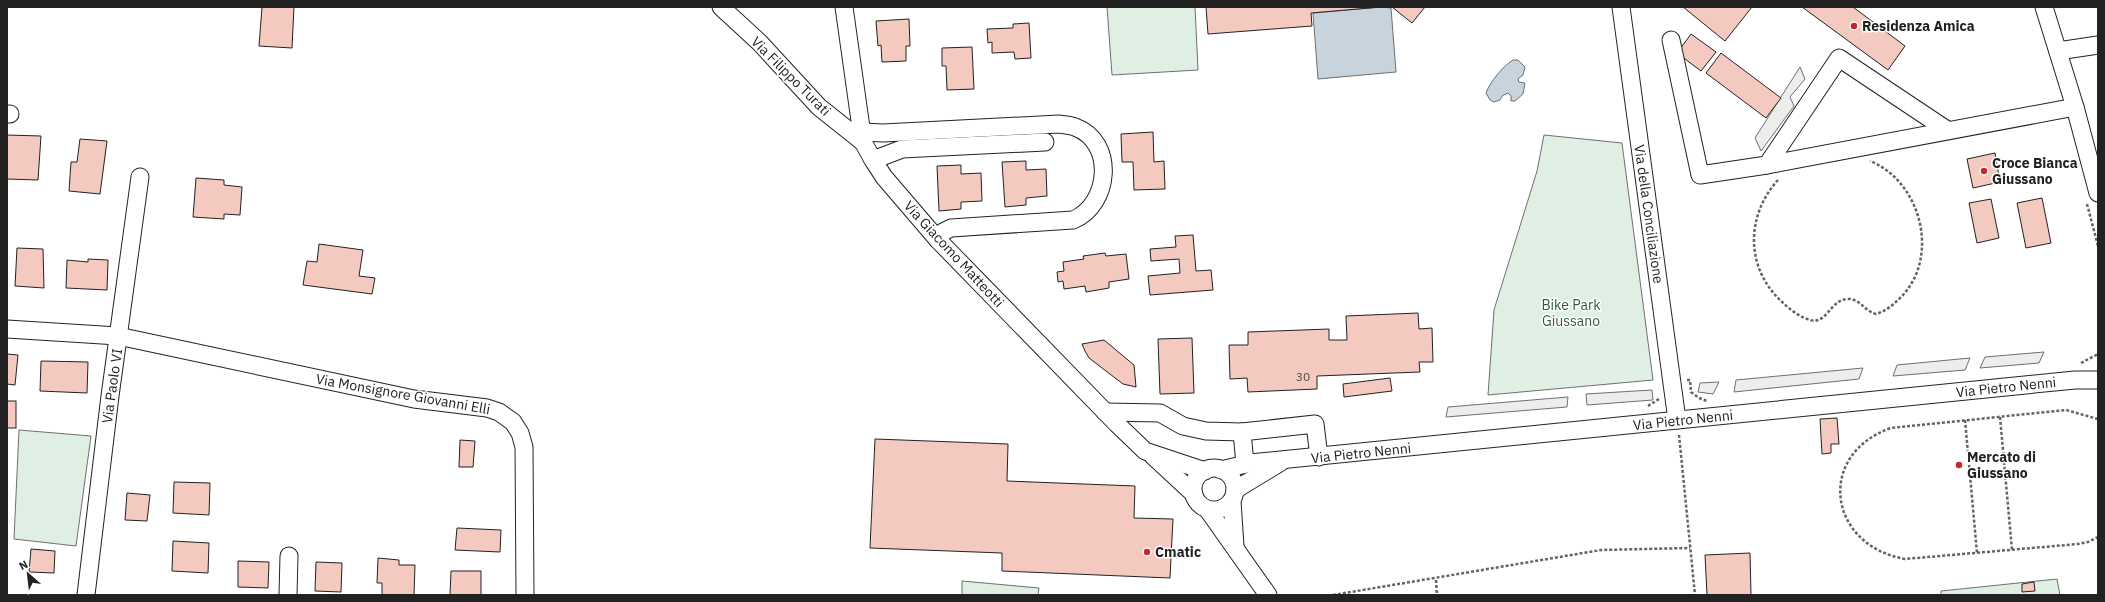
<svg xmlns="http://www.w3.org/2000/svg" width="2105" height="602" font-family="'IBM Plex Sans',sans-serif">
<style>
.green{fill:#e0efe3;stroke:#6f6f6f}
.parking{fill:#ededed;stroke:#6f6f6f}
.water{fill:#c7d3dd;stroke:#6f6f6f}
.building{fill:#f3c9c0;stroke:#222}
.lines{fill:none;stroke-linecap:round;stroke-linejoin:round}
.minor-casing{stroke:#222;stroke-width:19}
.path{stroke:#646464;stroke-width:2.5;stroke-dasharray:3 2;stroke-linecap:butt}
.minor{stroke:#fff;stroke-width:17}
.poi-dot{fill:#c62828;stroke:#fff;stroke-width:1.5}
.labels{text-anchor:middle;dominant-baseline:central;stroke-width:3;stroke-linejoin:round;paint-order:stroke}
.number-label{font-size:12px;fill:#564c4a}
.poi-label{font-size:14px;font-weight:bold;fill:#222;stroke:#fff;text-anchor:start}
.street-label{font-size:14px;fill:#222;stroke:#fff}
.park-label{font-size:14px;fill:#2f5e38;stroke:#fff}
</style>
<rect width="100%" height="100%" fill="#fff"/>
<!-- green -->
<g class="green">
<polygon points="1107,7 1195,7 1198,70 1112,75"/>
<polygon points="1544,135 1622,143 1653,380 1488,395 1494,310 1537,171"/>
<polygon points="19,430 91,436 76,546 14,539"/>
<polygon points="2057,579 2060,595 1941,595 1941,591"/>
<polygon points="962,581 1039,588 1038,595 962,595"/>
</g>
<!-- parking -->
<g class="parking">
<polygon points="1800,67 1805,79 1790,97 1794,106 1761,151 1755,138"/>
<polygon points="2044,352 2039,363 1980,368 1985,357"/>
<polygon points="1970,358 1965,370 1893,376 1897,365"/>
<polygon points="1863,368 1859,379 1734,392 1736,380"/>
<polygon points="1719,382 1713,394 1698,392 1700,383"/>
<polygon points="1652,390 1653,400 1587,405 1586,394"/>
<polygon points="1568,397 1567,407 1446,417 1448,407"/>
</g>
<!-- water -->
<g class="water">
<polygon points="1381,7 1391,8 1396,72 1318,79 1313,13"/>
<path d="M1513,60H1518L1525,67L1523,75L1518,79L1519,82L1525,83L1523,94L1515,101H1511V96L1508,93L1502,96L1500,100L1494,102L1490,100L1486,93C1490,82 1503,66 1513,60Z"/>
</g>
<!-- building -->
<g class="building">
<polygon points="262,7 294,7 292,48 259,46"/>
<polygon points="1206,7 1381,7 1311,13 1312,26 1208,34"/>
<polygon points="1392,7 1425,7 1412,23"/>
<polygon points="1683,7 1752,7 1725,41"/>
<polygon points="1802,7 1853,7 1905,46 1888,70"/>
<polygon points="909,19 910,46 906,46 906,61 882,62 881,45 878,46 876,21"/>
<polygon points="1029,23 1031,58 1015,59 1014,52 992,53 992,42 988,43 987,29 1013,28 1013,24"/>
<polygon points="1691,34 1716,52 1701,71 1677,53"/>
<polygon points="972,47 974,89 947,90 946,66 942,66 942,48"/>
<polygon points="1721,53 1781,98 1766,118 1706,73"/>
<polygon points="1153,132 1154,162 1164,161 1165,189 1134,190 1133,162 1122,162 1121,134"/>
<polygon points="7,135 41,136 38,180 7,179"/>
<polygon points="80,139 107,141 100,194 69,191 71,162 77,162"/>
<polygon points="1995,153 2000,182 1973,188 1967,159"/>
<polygon points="1026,161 1026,170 1046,169 1047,196 1026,198 1026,205 1005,207 1002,162"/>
<polygon points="961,165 961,174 981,173 982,201 961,202 961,209 939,211 937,166"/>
<polygon points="196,178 224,180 224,185 242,187 240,215 224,214 224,219 193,217"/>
<polygon points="2042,198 2051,243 2026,248 2017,203"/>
<polygon points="1991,199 1999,238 1977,243 1969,203"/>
<polygon points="1193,235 1196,271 1211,270 1213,290 1150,295 1148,276 1180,273 1179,259 1151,261 1150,249 1176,247 1175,236"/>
<polygon points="319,244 363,250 359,276 375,278 372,294 303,285 307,261 317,262"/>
<polygon points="17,248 43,249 44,288 15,286"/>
<polygon points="1105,253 1106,256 1126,254 1129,279 1109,282 1109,288 1086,292 1085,286 1064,289 1063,281 1058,282 1057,272 1064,271 1063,262 1084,259 1083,256"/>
<polygon points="88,259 108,260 107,290 66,288 67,260 88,262"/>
<polygon points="1418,313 1419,329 1432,328 1433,362 1419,362 1420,372 1317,376 1317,389 1248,392 1247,378 1230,379 1229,345 1248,345 1248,332 1329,329 1329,340 1347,340 1346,316"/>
<polygon points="1192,338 1194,393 1160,394 1158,339"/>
<polygon points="1104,340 1134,365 1136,387 1123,384 1089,358 1085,351 1082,344"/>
<polygon points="7,354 18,355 15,385 7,384"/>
<polygon points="41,361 88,362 87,393 40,391"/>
<polygon points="1390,378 1392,391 1344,397 1343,384"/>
<rect x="7" y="401" width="9" height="27"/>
<polygon points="1837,418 1839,444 1831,444 1831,453 1822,454 1820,419"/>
<polygon points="875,439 1008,444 1007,481 1135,486 1134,518 1173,519 1170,578 1002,571 1002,553 870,548"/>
<polygon points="460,440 475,441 473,467 459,467"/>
<polygon points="174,482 210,483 209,515 173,513"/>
<polygon points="127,493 150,495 147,521 125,520"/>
<polygon points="457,528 501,530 500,552 455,550"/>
<polygon points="173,541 209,543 208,573 172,571"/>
<polygon points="31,549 55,551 54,573 29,572"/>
<polygon points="1750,553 1751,595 1707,595 1705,555"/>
<polygon points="378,558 399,560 399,565 415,565 414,595 382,595 382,583 377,583"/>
<polygon points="238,561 269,562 268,588 238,587"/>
<polygon points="316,562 342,563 341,592 315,591"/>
<polygon points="451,571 481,571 481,595 450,595"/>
<polygon points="2034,582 2035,591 2022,592 2022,584"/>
</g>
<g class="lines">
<defs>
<g id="minor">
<polyline points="721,7 760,43 819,107 863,142"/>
<polyline points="844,7 863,142 873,160 884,177 938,240 1117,424 1145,451 1205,471"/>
<polyline points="1621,7 1677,420"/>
<polyline points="2044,7 2075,107 2098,193"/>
<polyline points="1671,40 1700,175 1767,165"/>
<polyline points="2058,51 2098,45"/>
<polyline points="7,114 10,114"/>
<polyline points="1947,130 1839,58 1767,165 2075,107"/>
<path d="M862,132L883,133L1059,124C1064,125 1070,125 1075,127C1116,142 1110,205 1073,220L951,228L943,232L938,240"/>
<polyline points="873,160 902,149 1045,142"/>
<polyline points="7,329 118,336 414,399 487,408 499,412 513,422 520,433 524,447 525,595"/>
<polyline points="1105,412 1160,413 1183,426 1206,431 1242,432 1315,424 1319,457"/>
<polyline points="1242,432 1245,464"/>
<polyline points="1153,456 1194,494"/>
<circle cx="1214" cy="489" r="21"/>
<polyline points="1221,470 1250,463 2075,380 2098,380"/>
<polyline points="1235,490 1281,462"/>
<polyline points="1232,501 1235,546"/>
<polyline points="1208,510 1268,595"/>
<polyline points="86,595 110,396 140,177"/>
<polyline points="288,595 289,556"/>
</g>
</defs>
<!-- minor casing -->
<use href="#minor" class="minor-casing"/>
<!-- path -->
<g class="path">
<path d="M1778,180C1747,214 1745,264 1778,298C1787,307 1797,316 1810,320C1827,325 1830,300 1847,299C1860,298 1864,311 1876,314C1887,311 1895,303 1903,295C1940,254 1920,181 1870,161"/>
<polyline points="2087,204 2098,246"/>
<polyline points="2081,363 2098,354"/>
<polyline points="1687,380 1690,380 1691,392 1699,398 1707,401"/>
<polyline points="1648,406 1659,399"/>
<polyline points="2000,417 2012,550"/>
<path d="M2098,419L2066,410L1891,428C1816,454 1827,545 1905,559L2078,544L2088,542L2098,537"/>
<polyline points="1965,420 1977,553"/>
<polyline points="1679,435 1695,595"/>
<polyline points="1436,580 1437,595"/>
<polyline points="1333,595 1601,550 1690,548"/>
</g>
<!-- minor -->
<use href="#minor" class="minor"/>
</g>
<!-- markers -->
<g class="poi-dot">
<circle cx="1854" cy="26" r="4"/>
<circle cx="1984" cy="171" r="4"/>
<circle cx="1959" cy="465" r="4"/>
<circle cx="1147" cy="552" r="4"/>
</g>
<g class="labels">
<!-- number labels -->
<g class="number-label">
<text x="1303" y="376">30</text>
</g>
<!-- poi labels -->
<g class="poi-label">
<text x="1862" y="26">Residenza Amica</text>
<text x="1992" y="163">Croce Bianca<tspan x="1992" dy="16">Giussano</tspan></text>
<text x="1967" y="457">Mercato di<tspan x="1967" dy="16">Giussano</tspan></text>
<text x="1155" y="552">Cmatic</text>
</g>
<!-- street labels -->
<g class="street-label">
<text transform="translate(791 76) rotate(45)">Via Filippo Turati</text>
<text transform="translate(1649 214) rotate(82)">Via della Conciliazione</text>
<text transform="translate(954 254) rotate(47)">Via Giacomo Matteotti</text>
<text transform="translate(112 386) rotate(-82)">Via Paolo VI</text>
<text transform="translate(2006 387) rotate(-6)">Via Pietro Nenni</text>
<text transform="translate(403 394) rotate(10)">Via Monsignore Giovanni Elli</text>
<text transform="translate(1683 420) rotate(-6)">Via Pietro Nenni</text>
<text transform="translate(1361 453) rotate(-6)">Via Pietro Nenni</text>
</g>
<!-- park labels -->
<g class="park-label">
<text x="1571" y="305">Bike Park<tspan x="1571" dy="16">Giussano</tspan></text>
</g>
</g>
<!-- border -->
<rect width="2105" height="602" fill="none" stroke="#222222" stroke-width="16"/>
<!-- north arrow -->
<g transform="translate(28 574) rotate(332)" stroke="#ffffff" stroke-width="3" paint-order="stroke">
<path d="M0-3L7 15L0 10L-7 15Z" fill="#222222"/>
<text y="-6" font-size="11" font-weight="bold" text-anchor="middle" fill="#222222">N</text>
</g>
</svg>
